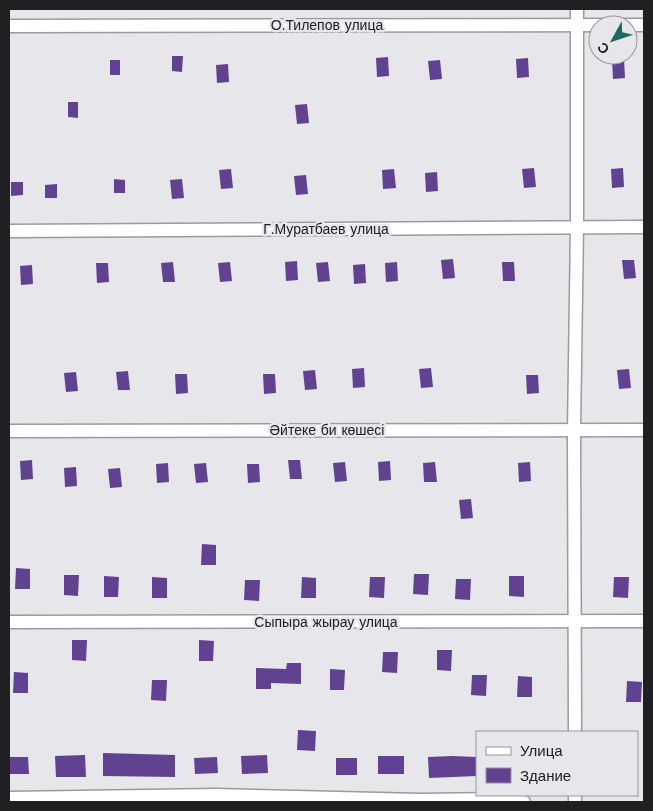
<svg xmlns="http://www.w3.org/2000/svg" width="653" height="811" font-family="'Work Sans',sans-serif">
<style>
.building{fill:#614290}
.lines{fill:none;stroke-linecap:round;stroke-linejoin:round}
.street-casing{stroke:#9a9a9f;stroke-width:15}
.street{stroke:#fff;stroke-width:12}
.labels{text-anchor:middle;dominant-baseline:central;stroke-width:5;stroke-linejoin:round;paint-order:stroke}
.street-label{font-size:14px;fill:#202022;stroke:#e6e6eb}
</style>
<rect width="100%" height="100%" fill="#e6e6eb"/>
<!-- building -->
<g class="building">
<polygon points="172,56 183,56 182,72 172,71"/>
<polygon points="388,57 389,76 377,77 376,58"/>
<polygon points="528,58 529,77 517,78 516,59"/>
<polygon points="624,59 625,78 613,79 612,60"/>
<rect x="110" y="60" width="10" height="15"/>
<polygon points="440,60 442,79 430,80 428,61"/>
<polygon points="228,64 229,82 217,83 216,65"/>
<polygon points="68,102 78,102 78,118 68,117"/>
<polygon points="307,104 309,123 297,124 295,105"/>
<polygon points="534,168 536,187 524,188 522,169"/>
<polygon points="623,168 624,187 612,188 611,169"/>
<polygon points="231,169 233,188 221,189 219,170"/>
<polygon points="394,169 396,188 383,189 382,170"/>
<polygon points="437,172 438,191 426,192 425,173"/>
<polygon points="306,175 308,194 296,195 294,176"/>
<polygon points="114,179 125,180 125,193 114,193"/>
<polygon points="182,179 184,198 172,199 170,180"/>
<polygon points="11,182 23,182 23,195 11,196"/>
<polygon points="57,184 57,198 45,198 45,185"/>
<polygon points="453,259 455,278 443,279 441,260"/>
<polygon points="622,260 634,260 636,278 624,279"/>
<polygon points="297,261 298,280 286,281 285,262"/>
<polygon points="173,262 175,282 163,282 161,263"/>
<polygon points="230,262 232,281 220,282 218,263"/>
<polygon points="328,262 330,281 318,282 316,263"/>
<polygon points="397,262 398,281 386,282 385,263"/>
<polygon points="502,262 514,262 515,281 503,281"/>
<polygon points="96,263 108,263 109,282 97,283"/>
<polygon points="365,264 366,283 354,284 353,265"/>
<polygon points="32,265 33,284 21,285 20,266"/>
<polygon points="364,368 365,387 353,388 352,369"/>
<polygon points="431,368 433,387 421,388 419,369"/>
<polygon points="629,369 631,388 619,389 617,370"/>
<polygon points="315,370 317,389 305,390 303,371"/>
<polygon points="128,371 130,390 118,390 116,372"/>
<polygon points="76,372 78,391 66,392 64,373"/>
<polygon points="175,374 187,374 188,393 176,394"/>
<polygon points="263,374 275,374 276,393 264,394"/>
<polygon points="526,375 538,375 539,393 527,394"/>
<polygon points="32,460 33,479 21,480 20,461"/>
<polygon points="288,460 300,460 302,479 290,479"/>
<polygon points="390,461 391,480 379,481 378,462"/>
<polygon points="345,462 347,481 335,482 333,463"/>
<polygon points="435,462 437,482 424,482 423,463"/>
<polygon points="530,462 531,481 519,482 518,463"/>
<polygon points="168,463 169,482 157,483 156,464"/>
<polygon points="206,463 208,482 196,483 194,464"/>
<polygon points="247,464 259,464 260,482 248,483"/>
<polygon points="76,467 77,486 65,487 64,468"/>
<polygon points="120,468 122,487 110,488 108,469"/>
<polygon points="471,499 473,518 461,519 459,500"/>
<polygon points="202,544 216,545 216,565 201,565"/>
<polygon points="16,568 30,569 30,589 15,589"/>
<polygon points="414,574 429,574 428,595 413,594"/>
<polygon points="64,575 79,575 78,596 64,595"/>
<polygon points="104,576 119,577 118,597 104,597"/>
<polygon points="509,576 524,576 524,597 509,596"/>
<polygon points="152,577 167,578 167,598 152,598"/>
<polygon points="302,577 316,578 316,598 301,598"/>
<polygon points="370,577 385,577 384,598 369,597"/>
<polygon points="614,577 629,577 628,598 613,597"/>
<polygon points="456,579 471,579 470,600 455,599"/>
<polygon points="245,580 260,580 259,601 244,600"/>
<polygon points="72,640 87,640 86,661 72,660"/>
<polygon points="199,640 214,641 213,661 199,661"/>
<polygon points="437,650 452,650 451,671 437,670"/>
<polygon points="383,652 398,652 397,673 382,672"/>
<polygon points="287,663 301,663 301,684 271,683 271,689 256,689 256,668 286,669"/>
<polygon points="330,669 345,670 344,690 330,690"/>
<polygon points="14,672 28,673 28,693 13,693"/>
<polygon points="472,675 487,675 486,696 471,695"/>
<polygon points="518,676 532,677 532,697 517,697"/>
<polygon points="152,680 167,680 166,701 151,700"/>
<polygon points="627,681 642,682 641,702 626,702"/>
<polygon points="298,730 316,731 315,751 297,750"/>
<polygon points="103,753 175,755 175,777 103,776"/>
<polygon points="85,755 86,777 56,777 55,756"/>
<polygon points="267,755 268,773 242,774 241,756"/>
<rect x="378" y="756" width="26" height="18"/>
<polygon points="452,756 477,757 477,776 429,778 428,757"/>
<polygon points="9,757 28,757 29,774 9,774"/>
<polygon points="217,757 218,773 195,774 194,758"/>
<rect x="336" y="758" width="21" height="17"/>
</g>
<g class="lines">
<defs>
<g id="street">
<polyline points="9,26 644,25"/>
<polyline points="9,231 644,227"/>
<polyline points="9,431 644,430"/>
<polyline points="9,622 644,621"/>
<polyline points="575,732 574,431 577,227 577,9"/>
<polyline points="575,795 575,802"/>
<polyline points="9,798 216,795 420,800 500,799 524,802"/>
</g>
</defs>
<!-- street casing -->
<use href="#street" class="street-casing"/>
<!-- street -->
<use href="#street" class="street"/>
</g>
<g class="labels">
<!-- street labels -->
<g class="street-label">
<text x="327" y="25">О.Тилепов улица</text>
<text x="326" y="229">Г.Муратбаев улица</text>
<text x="327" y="430">Әйтеке би көшесі</text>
<text x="326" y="622">Сыпыра жырау улица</text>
</g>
</g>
<!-- border -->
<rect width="653" height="811" fill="none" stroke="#202022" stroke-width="20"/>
<!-- legend -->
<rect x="476" y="731" width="162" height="65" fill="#e6e6eb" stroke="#97979b"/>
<rect x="486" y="747" width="25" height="8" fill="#ffffff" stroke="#97979b"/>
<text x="520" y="756" font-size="15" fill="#202022">Улица</text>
<rect x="486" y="768" width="25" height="15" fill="#614290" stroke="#97979b"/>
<text x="520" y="781" font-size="15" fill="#202022">Здание</text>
<!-- north arrow -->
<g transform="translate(613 40) rotate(230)"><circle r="24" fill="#e6e6eb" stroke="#97979b"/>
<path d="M0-4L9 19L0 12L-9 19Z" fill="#206960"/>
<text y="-8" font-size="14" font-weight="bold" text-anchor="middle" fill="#202022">С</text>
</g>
</svg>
